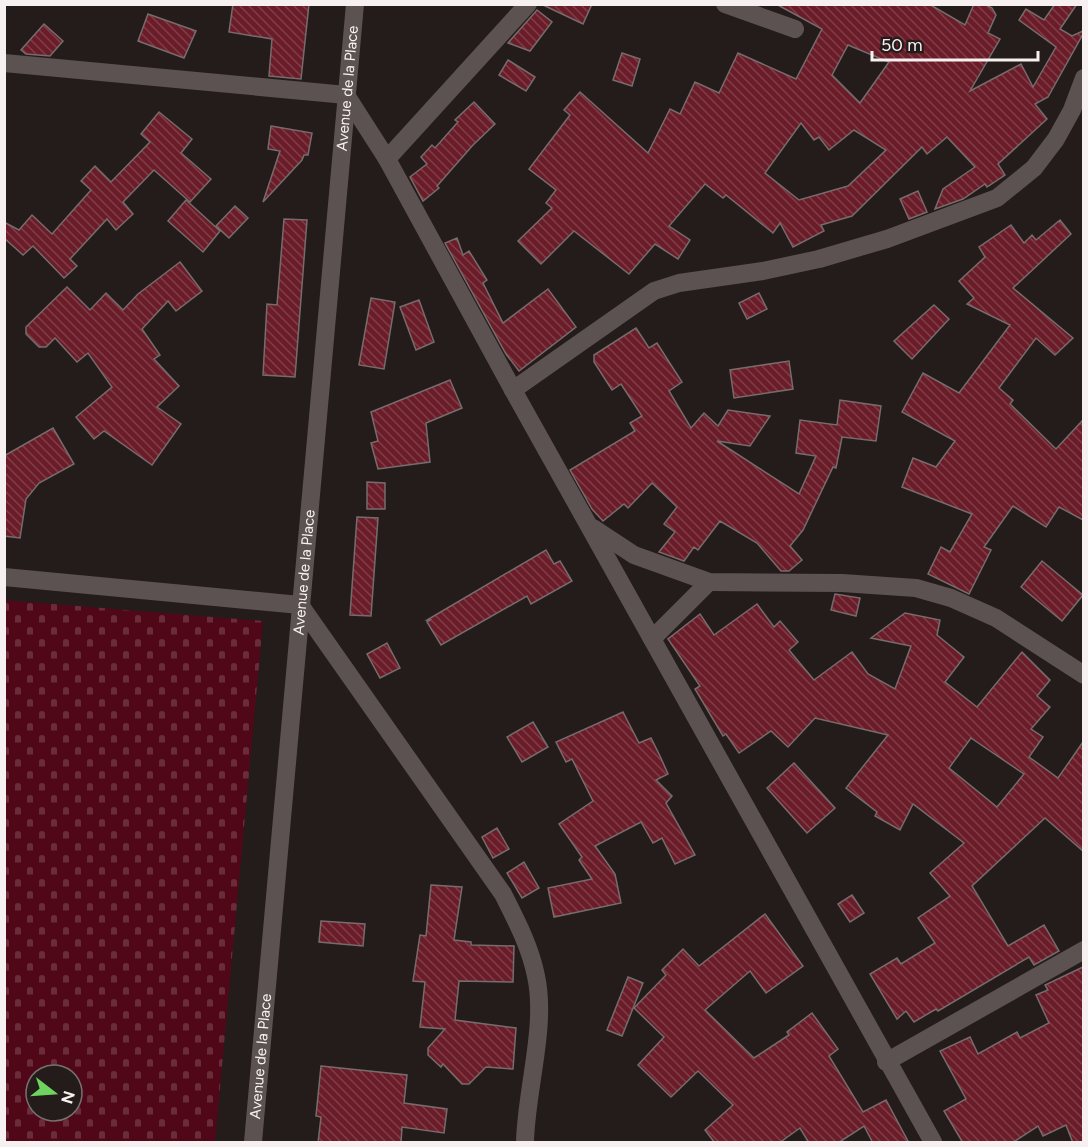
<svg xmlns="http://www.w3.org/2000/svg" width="1088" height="1147" font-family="Figtree,sans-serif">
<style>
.cemetery{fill:url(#cemetery-stones);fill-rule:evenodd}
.building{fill:url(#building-back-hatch);stroke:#776c6c;stroke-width:1.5;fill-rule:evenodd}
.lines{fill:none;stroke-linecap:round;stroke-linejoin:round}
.street{stroke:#5c5252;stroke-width:18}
.secondary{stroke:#5c5252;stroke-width:18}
.labels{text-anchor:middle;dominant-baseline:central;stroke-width:6;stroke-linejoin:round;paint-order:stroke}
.street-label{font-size:15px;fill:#f7f0f1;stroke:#241b1b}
</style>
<defs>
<pattern id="cemetery-stones" width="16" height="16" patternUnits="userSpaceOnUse" patternTransform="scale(1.5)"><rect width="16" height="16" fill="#500818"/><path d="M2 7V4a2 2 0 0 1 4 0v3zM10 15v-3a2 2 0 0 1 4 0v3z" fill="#6a2c3a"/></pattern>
<pattern id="building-back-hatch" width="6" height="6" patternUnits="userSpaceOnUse" patternTransform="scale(1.5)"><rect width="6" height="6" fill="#6a1c29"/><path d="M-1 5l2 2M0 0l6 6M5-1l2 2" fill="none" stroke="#803d48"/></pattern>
</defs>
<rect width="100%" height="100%" fill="#241b1b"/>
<!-- cemetery -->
<path class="cemetery" d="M4,600L263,621L215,1142H5ZM36,1075H72V1111H36Z"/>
<!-- building -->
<g class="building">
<polygon points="233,4 309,4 301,79 269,76 272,39 229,32"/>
<polygon points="541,4 592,4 583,24"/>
<path d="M776,4H929L965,25L974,4H985L992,8L996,15L988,33L1000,39L970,91L1021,64L1033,87L1056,47L1019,20L1026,9L1044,20L1055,4H1077L1060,29L1072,36L1083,31V34L1048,97L1035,104L1047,119L998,164L1005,175L987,187L985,184L963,199L935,209L943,189L975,167L947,137L927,154L922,147L852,216L821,225L824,231L793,247L780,223L773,233L726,195L723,198L705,184L669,226L690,240L678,259L655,244L629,274L574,231L541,264L518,241L552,208L546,203L556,190L529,169L570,115L564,110L580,92L648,153L670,109L680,114L695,82L719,93L738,53L796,79L822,29ZM848,45L889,62L860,103L832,75ZM801,123L814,140L819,137L829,150L854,130L886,150L848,186L799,200L765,173Z"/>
<polygon points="537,10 552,22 530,51 508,43"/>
<polygon points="148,14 196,31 184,58 138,41"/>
<polygon points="44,24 63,41 50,56 26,54 21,50"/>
<polygon points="622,53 640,59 632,86 613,80"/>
<polygon points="508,60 535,77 526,91 499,75"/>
<polygon points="474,102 495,124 473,145 437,186 439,188 423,201 410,177 427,164 421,157 432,145 435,148 458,122 455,120"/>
<polygon points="159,112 192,139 181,153 211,179 190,202 154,170 123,202 133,214 116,230 107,219 70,259 77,266 64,278 33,246 23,255 4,238 4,222 19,230 32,215 52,234 91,190 81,181 95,166 111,182 150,142 141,134"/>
<polygon points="271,126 312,133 308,155 304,155 302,160 263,202 280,151 268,149"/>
<polygon points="918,191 927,212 909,219 900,199"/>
<polygon points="186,200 220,231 203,252 168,221"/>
<polygon points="235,206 248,218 229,238 216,226"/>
<polygon points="284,219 307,220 295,377 263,375 267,304 277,305"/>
<polygon points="1060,220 1071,234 1013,288 1073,338 1055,355 1036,338 999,388 1013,400 1010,404 1056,449 1083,420 1083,520 1059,507 1046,527 1013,506 984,547 991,550 969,594 928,574 941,547 950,552 972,514 902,487 913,458 936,467 955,441 902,412 923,373 959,393 1010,325 967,304 974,298 959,281 985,257 979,247 1011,225 1024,243 1032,235 1036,240"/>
<polygon points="457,238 463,255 469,251 487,280 483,283 503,323 548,289 576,327 519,371 506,354 445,243"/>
<polygon points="180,262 202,291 176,311 168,301 142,329 160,355 154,359 179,386 157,407 181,424 152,465 104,431 94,439 76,417 112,387 88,353 77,362 55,338 46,347 39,347 26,334 26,327 67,287 90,310 106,293 123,310 138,294"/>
<polygon points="759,293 767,309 747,319 739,303"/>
<polygon points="371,298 395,302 384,369 359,365"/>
<polygon points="419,300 434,342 416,350 400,307"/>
<polygon points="934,305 949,319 912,359 894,341"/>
<polygon points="636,328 649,348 657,343 682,382 669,391 691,428 704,413 718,426 728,410 770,416 750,446 717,441 799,494 816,456 796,453 800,420 837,425 840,400 881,406 876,441 842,437 836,468 833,467 803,530 790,546 802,560 789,571 781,571 757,543 720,521 698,550 694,547 684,561 659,552 675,532 664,524 677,507 652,483 628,508 624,504 603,521 592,509 570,470 635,431 630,423 642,416 621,384 612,390 594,362 594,355"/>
<polygon points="789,361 793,389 734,398 730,370"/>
<polygon points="450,380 462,408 426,423 430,462 378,469 371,443 378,441 371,412"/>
<polygon points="53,428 74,464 39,483 26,499 20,538 4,536 4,456"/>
<polygon points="367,482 385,483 385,509 367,509"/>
<polygon points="357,517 378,518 371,616 350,615"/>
<polygon points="546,550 554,564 560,561 572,581 531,604 527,596 441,645 427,622 430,620 427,620"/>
<polygon points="1042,561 1083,595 1062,621 1021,587"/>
<polygon points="835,594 860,598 856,616 831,610"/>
<path d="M757,604L774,627L780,621L798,642L789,650L814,680L852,652L868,674L895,689L911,646L871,638L905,613L940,620L937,635L964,657L945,682L977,707L1022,652L1050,680L1037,696L1050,707L1031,729L1043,737L1029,757L1058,778L1083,742V851L1045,818L972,886L1008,946L1044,925L1059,951L1034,965L1029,957L938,1011L936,1009L914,1022L906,1011L897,1019L870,974L897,958L901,964L935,943L918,918L950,896L930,873L964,843L913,804L900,830L875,816L877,812L846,788L888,735L815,718L788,747L771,731L739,753L726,734L723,736L695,689L700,686L668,639L700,614L714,635ZM971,738L1024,774L997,807L949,768Z"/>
<polygon points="387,643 400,668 380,678 367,654"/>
<polygon points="623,712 639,743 651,738 660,756 668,774 656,780 672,796 666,803 695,855 675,864 662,838 653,843 641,822 595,846 615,874 621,903 554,917 548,888 592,879 579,860 582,857 559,824 593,801 572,759 566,762 556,742"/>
<polygon points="533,722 548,747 522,762 507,737"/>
<polygon points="794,763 835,808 807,833 767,788"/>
<polygon points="497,828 509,849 493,858 482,837"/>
<polygon points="524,862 539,888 522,898 507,873"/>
<polygon points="431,885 462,887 454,940 471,942 471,945 514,946 513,982 459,981 455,1020 516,1028 513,1069 486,1067 469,1084 462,1084 443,1064 441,1067 428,1055 428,1048 445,1029 420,1027 425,982 413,981 420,935 426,936"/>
<polygon points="852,895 864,913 850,922 838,904"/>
<polygon points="765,914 803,966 766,993 750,971 705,1010 754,1058 789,1035 787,1032 812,1013 838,1049 829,1056 863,1112 886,1100 909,1143 873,1143 864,1126 838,1143 809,1143 800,1128 779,1143 715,1143 705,1130 733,1105 698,1071 671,1097 638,1065 664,1037 634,1008 666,975 662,970 683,949 699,966"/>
<polygon points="321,921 365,924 363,946 319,942"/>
<polygon points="1083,967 1083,1143 1073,1143 1066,1125 1043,1136 1038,1126 1012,1143 963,1143 944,1111 966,1099 940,1051 970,1037 978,1054 1017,1032 1020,1038 1049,1023 1036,995 1048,990 1045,985"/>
<polygon points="628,977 643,983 622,1036 607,1030"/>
<polygon points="321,1066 407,1075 404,1103 447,1109 444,1133 402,1127 401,1143 318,1143 321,1117 316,1116"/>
</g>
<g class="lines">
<!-- street -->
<g class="street">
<polyline points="725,4 795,29"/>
<polyline points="4,63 346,95 387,159 513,390 933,1142"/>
<polyline points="387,159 528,4"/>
<polyline points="513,390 654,291 679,283 763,271 819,259 887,239 997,198 1034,168 1056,139 1072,110 1084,78"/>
<polyline points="593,528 634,555 709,582 842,583 916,588 951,598 996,618 1084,675"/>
<path d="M4,577L300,605L503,894C516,920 530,946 536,976C547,1026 526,1090 525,1142"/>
<polyline points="652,639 709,582"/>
<polyline points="886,1062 1084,950"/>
</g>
<!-- secondary -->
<path class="secondary" id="s1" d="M253,1142L355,4"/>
</g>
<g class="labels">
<!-- street labels -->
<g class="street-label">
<text stroke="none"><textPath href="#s1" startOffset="1058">Avenue de la Place</textPath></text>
<text stroke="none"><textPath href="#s1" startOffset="572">Avenue de la Place</textPath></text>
<text stroke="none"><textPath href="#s1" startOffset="86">Avenue de la Place</textPath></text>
</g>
</g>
<!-- border -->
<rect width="1088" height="1147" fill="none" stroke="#f7f0f1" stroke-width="12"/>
<!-- north arrow -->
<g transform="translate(54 1093) rotate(107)"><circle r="28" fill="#241b1b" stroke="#787071" stroke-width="1.5"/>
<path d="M0-4.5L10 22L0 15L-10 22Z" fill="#6fd360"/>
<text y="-9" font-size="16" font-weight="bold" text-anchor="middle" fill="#f7f0f1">N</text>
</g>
<!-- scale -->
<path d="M872 51v9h166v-9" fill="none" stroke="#f7f0f1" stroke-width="3"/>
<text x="881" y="51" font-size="18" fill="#f7f0f1" stroke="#241b1b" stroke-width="4.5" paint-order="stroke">50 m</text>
</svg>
